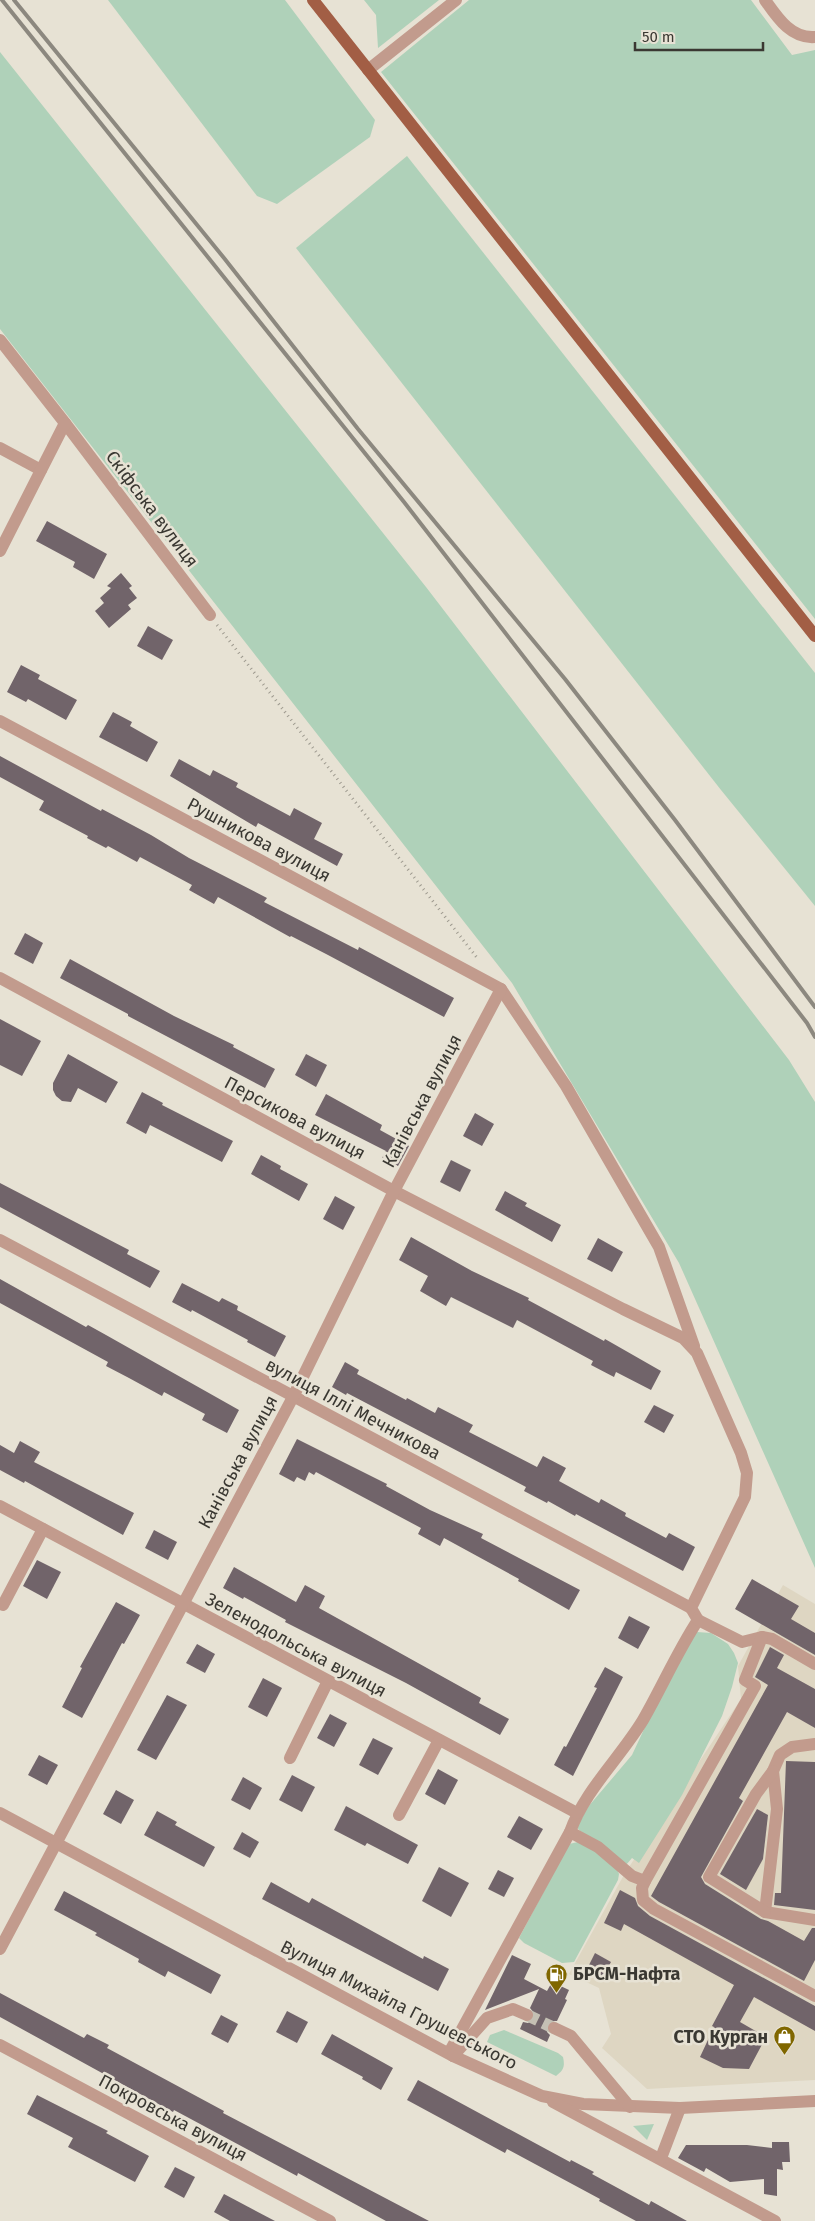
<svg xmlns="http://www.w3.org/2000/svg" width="815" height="2221" font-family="'Fira Sans',sans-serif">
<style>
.built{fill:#ded6c2}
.green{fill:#afd1b9}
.building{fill:#71646a}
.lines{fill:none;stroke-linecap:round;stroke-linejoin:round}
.minor-tunnel{stroke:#c4c0b4;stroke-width:12;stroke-dasharray:12 6;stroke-linecap:butt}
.path{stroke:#9e9a8f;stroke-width:3;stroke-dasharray:1 4;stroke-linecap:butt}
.minor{stroke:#c29b8d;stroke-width:12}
.major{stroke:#a25e45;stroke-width:12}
.rail{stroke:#8c887f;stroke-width:4}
.labels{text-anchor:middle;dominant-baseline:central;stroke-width:5;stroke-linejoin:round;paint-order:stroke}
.street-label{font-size:18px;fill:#3a3832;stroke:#e7e2d4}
.poi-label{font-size:18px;font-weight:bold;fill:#3a3832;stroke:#e7e2d4;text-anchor:start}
</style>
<rect width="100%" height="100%" fill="#e7e2d4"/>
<!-- built -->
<polygon class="built" points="783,1585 815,1604 815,2080 647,2089 602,2048 611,2034 599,1988 569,1974 625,1873 741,1699 738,1666"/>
<!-- green -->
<g class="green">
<polygon points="108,0 285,0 375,120 370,137 277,204 257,196"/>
<polygon points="364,0 439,0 378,48 376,15"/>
<polygon points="469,0 751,0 792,55 815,50 815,619 381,72"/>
<polygon points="0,52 426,587 789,1060 815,1102 815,1568 679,1263 512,983 0,329"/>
<polygon points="407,156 815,673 815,906 721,790 296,248"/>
<polygon points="697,1632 711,1633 728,1644 734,1653 738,1663 732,1687 722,1716 682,1795 639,1863 632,1858 626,1865 579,1830 577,1827 588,1807 632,1755 675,1663"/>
<polygon points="578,1842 589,1846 617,1869 619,1874 618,1880 574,1962 562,1963 524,1943 519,1938 569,1844"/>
<path d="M504,2030L558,2053L563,2057C565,2066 564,2070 556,2076L487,2042L490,2035Z"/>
<polygon points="654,2124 647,2140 633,2126"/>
</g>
<!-- building -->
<g class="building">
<polygon points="47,521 107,554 94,579 73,567 75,562 36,541"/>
<polygon points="121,573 132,586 129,588 137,598 128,605 131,609 109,628 95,611 104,603 100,598 111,588 107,586"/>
<polygon points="148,626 173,640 162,660 137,646"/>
<polygon points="21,665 40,675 38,679 77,700 66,720 28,699 26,702 7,692"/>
<polygon points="113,712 132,722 130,726 158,742 147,762 99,737"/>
<polygon points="0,756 101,811 102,809 151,835 189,858 267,898 264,902 358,950 359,947 454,998 444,1017 328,955 291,936 290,937 218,897 214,904 189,890 192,885 140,857 137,862 108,846 106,848 87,838 88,836 39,810 44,801 0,777"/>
<polygon points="179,759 210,776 213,770 238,783 236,787 290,816 294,808 322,823 314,839 343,854 337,866 258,823 256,827 170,776"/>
<polygon points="25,933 43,943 33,964 14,954"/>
<polygon points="70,959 174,1016 234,1045 233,1047 275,1069 265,1088 128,1016 128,1014 60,978"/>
<polygon points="0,1019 41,1041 22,1076 0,1065"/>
<polygon points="68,1054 118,1082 106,1103 78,1088 71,1102 62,1101 56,1096 53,1090 53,1083"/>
<polygon points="306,1054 327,1065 316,1087 295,1075"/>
<polygon points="142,1092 163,1103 162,1105 233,1141 222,1162 150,1125 146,1134 126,1123"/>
<polygon points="326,1094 382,1125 380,1130 409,1146 398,1166 382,1158 386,1151 315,1115"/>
<polygon points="475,1113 494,1124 482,1146 463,1136"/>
<polygon points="261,1155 281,1166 280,1169 308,1184 299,1201 251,1174"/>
<polygon points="451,1160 471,1170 460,1192 440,1182"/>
<polygon points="0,1183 129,1250 127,1254 160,1271 150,1288 0,1207"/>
<polygon points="505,1191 527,1203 525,1206 561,1225 552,1242 495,1210"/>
<polygon points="335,1196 355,1207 343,1230 323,1219"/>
<polygon points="411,1237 472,1271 529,1298 528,1300 604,1341 605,1339 661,1371 651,1390 616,1372 614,1377 591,1365 593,1361 517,1320 513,1328 451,1297 446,1306 420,1291 428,1276 399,1260"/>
<polygon points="598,1238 623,1252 612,1272 587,1259"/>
<polygon points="0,1279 86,1327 88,1325 106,1335 239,1410 227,1433 202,1420 205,1414 164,1392 162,1396 129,1378 106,1366 108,1362 0,1303"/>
<polygon points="182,1283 219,1302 222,1298 238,1306 237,1310 286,1336 275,1357 247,1342 248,1340 192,1310 191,1312 172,1302"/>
<polygon points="345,1362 359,1370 357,1374 406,1400 407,1398 435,1413 438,1407 473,1425 469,1432 537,1467 543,1456 566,1468 559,1481 599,1503 601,1499 626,1513 625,1516 666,1538 669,1533 695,1547 683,1571 576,1514 575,1516 548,1501 547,1503 524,1491 526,1487 347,1393 346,1395 332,1387"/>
<polygon points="654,1405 674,1415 664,1433 644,1422"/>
<polygon points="297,1439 387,1484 386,1486 430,1510 483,1534 481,1538 580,1590 569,1610 518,1581 519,1579 444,1538 440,1546 418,1534 421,1528 316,1472 314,1475 309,1472 305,1481 297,1477 294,1482 279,1474"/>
<polygon points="20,1441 40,1452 34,1462 134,1513 123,1535 25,1481 24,1483 0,1470 0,1445 14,1453"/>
<polygon points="154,1530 177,1542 168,1560 145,1548"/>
<polygon points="37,1560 61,1572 47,1599 23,1586"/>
<polygon points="234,1567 296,1602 305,1585 325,1596 319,1608 481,1698 479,1703 509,1719 500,1735 406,1683 285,1622 286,1620 244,1597 243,1599 223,1588"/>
<polygon points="752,1579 799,1606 791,1619 815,1633 815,1655 735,1609"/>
<polygon points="116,1602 140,1615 124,1644 122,1643 82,1718 62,1707 82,1668 80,1667"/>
<polygon points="629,1616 650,1627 638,1649 618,1638"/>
<polygon points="197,1644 215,1654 205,1673 186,1663"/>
<polygon points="770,1647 784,1655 777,1668 815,1689 815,1728 787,1712 739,1798 743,1801 701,1877 705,1884 761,1919 768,1921 804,1941 812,1928 815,1928 815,1960 804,1981 659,1902 651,1896 768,1685 755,1677"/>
<polygon points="605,1667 623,1677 573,1776 554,1765 564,1746 566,1747 597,1688 594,1687"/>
<polygon points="263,1678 282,1688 267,1717 248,1707"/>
<polygon points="167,1695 187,1705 156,1760 137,1750"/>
<polygon points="330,1714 347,1723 334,1747 317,1738"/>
<polygon points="373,1738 393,1748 378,1775 359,1765"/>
<polygon points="39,1755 58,1765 47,1785 28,1775"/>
<polygon points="786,1761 815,1762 815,1910 774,1905 775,1893 781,1893"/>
<polygon points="438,1769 458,1780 445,1805 425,1794"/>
<polygon points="292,1775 315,1787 302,1812 279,1800"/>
<polygon points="243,1777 262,1788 250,1810 231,1800"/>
<polygon points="116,1790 134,1800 121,1824 103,1814"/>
<polygon points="346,1806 418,1845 408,1864 367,1843 365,1846 334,1830"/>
<polygon points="757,1809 768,1815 763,1859 746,1890 720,1874"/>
<polygon points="157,1811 177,1822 175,1825 215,1847 204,1867 144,1835"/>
<polygon points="519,1816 543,1829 531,1850 507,1837"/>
<polygon points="242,1832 259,1842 250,1858 233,1849"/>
<polygon points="439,1867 469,1883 451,1917 422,1901"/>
<polygon points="498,1870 514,1878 504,1897 488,1889"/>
<polygon points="271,1882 309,1903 312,1898 423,1959 424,1956 449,1969 438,1991 262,1899"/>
<polygon points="620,1890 635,1898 638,1906 650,1916 815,2006 815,2031 754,1997 740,2022 766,2037 749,2069 723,2068 700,2057 714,2027 712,2026 734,1985 624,1924 621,1931 604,1923"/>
<polygon points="64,1891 221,1975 211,1994 168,1971 165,1977 138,1962 139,1959 95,1935 97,1933 54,1910"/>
<polygon points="595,1953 611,1962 603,1977 587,1969"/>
<polygon points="512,1955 531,1964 524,1979 547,1991 552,1982 569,1990 565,1999 567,2000 557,2021 550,2021 546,2025 547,2032 550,2035 547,2042 520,2029 523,2022 528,2023 534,2019 535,2014 530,2008 539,1989 485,2010"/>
<polygon points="0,1993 84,2038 87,2034 109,2045 107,2048 224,2111 223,2113 429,2221 386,2221 298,2173 297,2176 174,2110 173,2112 0,2017"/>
<polygon points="287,2011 308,2022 297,2043 276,2032"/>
<polygon points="221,2015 238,2024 228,2043 211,2034"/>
<polygon points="332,2034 393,2068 381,2090 362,2079 363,2077 321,2054"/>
<polygon points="418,2080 570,2162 571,2160 594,2172 592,2174 649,2205 651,2201 687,2221 636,2221 599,2201 600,2199 507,2149 505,2153 407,2100"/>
<polygon points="37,2095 108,2131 106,2133 149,2156 135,2182 68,2147 73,2138 27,2114"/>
<polygon points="772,2142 789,2142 790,2162 782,2162 783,2170 777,2169 777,2196 764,2194 764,2179 730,2182 706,2168 704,2172 678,2158 686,2145 747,2145 772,2148"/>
<polygon points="175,2167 195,2177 184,2198 164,2187"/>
<polygon points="224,2194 275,2221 230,2221 214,2212"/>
</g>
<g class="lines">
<!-- minor-tunnel -->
<polyline class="minor-tunnel" points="527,2015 554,2028"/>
<!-- path -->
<polyline class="path" points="217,625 478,959"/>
<!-- minor -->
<g class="minor">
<path d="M765,0C777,17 791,39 815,37"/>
<polyline points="368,70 456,0"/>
<polyline points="0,340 65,423 210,615"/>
<polyline points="0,448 41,470"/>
<polyline points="0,551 65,423"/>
<polyline points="0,721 501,989 566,1086 659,1247 694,1346"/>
<path d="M0,978L394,1191L623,1309L683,1338L697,1353L741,1453L747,1473L745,1497L691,1608L698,1620C677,1652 662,1687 643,1720C620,1758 585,1790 570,1832L449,2053"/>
<polyline points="0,1240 691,1608"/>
<polyline points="0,1506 577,1813"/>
<polyline points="3,1605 43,1529"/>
<polyline points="698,1620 742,1642 762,1637 772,1639 815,1664"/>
<polyline points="762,1637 745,1680 755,1686 645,1881 642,1888 643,1900 654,1909 815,1996"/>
<polyline points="815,1744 792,1747 780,1755 773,1771 777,1809 765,1912 815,1920"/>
<polyline points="290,1758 328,1681"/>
<polyline points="0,1813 453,2056 542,2096 583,2104 680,2108 815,2101"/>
<polyline points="399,1815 439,1740"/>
<polyline points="570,1832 598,1847 632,1876 645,1881"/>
<polyline points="765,1912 709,1877 756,1794 773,1771"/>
<polyline points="0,1949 293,1397 394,1191 501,989"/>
<polyline points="554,2028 571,2036 630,2107"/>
<polyline points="0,2045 330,2221"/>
<polyline points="453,2056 487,2018 513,2009 527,2015"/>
<polyline points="553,2102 775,2221"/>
<polyline points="661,2158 680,2108"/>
</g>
<!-- major -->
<polyline class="major" points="313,0 815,636"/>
<!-- rail -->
<g class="rail">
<polyline points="2,0 404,502 807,1023 815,1037"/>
<polyline points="14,0 224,258 358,429 565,679 675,820 815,1007"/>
</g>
</g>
<!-- icons -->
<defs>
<symbol id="fuel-pin" viewBox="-11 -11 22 30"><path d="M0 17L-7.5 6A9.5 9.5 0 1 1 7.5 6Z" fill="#806700" stroke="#e7e2d4"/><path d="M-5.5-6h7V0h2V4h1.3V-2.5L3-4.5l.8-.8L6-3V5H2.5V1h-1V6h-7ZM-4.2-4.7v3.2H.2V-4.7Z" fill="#fff"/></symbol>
<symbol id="shop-pin" viewBox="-11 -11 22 30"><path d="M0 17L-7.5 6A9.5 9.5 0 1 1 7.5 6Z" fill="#806700" stroke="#e7e2d4"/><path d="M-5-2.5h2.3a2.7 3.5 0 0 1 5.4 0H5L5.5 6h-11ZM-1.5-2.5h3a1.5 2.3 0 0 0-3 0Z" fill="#fff"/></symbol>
</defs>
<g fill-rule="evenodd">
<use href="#fuel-pin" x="544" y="1962" width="25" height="34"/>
<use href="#shop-pin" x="772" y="2024" width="25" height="34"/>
</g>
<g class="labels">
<!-- street labels -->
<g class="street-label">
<text transform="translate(152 509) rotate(53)">Скіфська вулиця</text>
<text transform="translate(259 840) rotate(28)">Рушникова вулиця</text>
<text transform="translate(422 1101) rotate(-62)">Канівська вулиця</text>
<text transform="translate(295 1118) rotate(28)">Персикова вулиця</text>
<text transform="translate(353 1409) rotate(28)">вулиця Іллі Мечникова</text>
<text transform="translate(238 1462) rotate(-62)">Канівська вулиця</text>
<text transform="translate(296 1645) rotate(28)">Зеленодольська вулиця</text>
<text transform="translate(399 2005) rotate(27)">Вулиця Михайла Грушевського</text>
<text transform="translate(173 2118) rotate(28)">Покровська вулиця</text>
</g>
<!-- poi labels -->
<g class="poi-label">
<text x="573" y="1974">БРСМ-Нафта</text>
<text x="768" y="2037" text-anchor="end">СТО Курган</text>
</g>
</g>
<!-- scale -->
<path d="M635 42v8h128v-8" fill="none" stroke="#3a3832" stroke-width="2.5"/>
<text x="642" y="42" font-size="15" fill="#3a3832" stroke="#e7e2d4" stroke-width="4" paint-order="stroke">50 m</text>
</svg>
